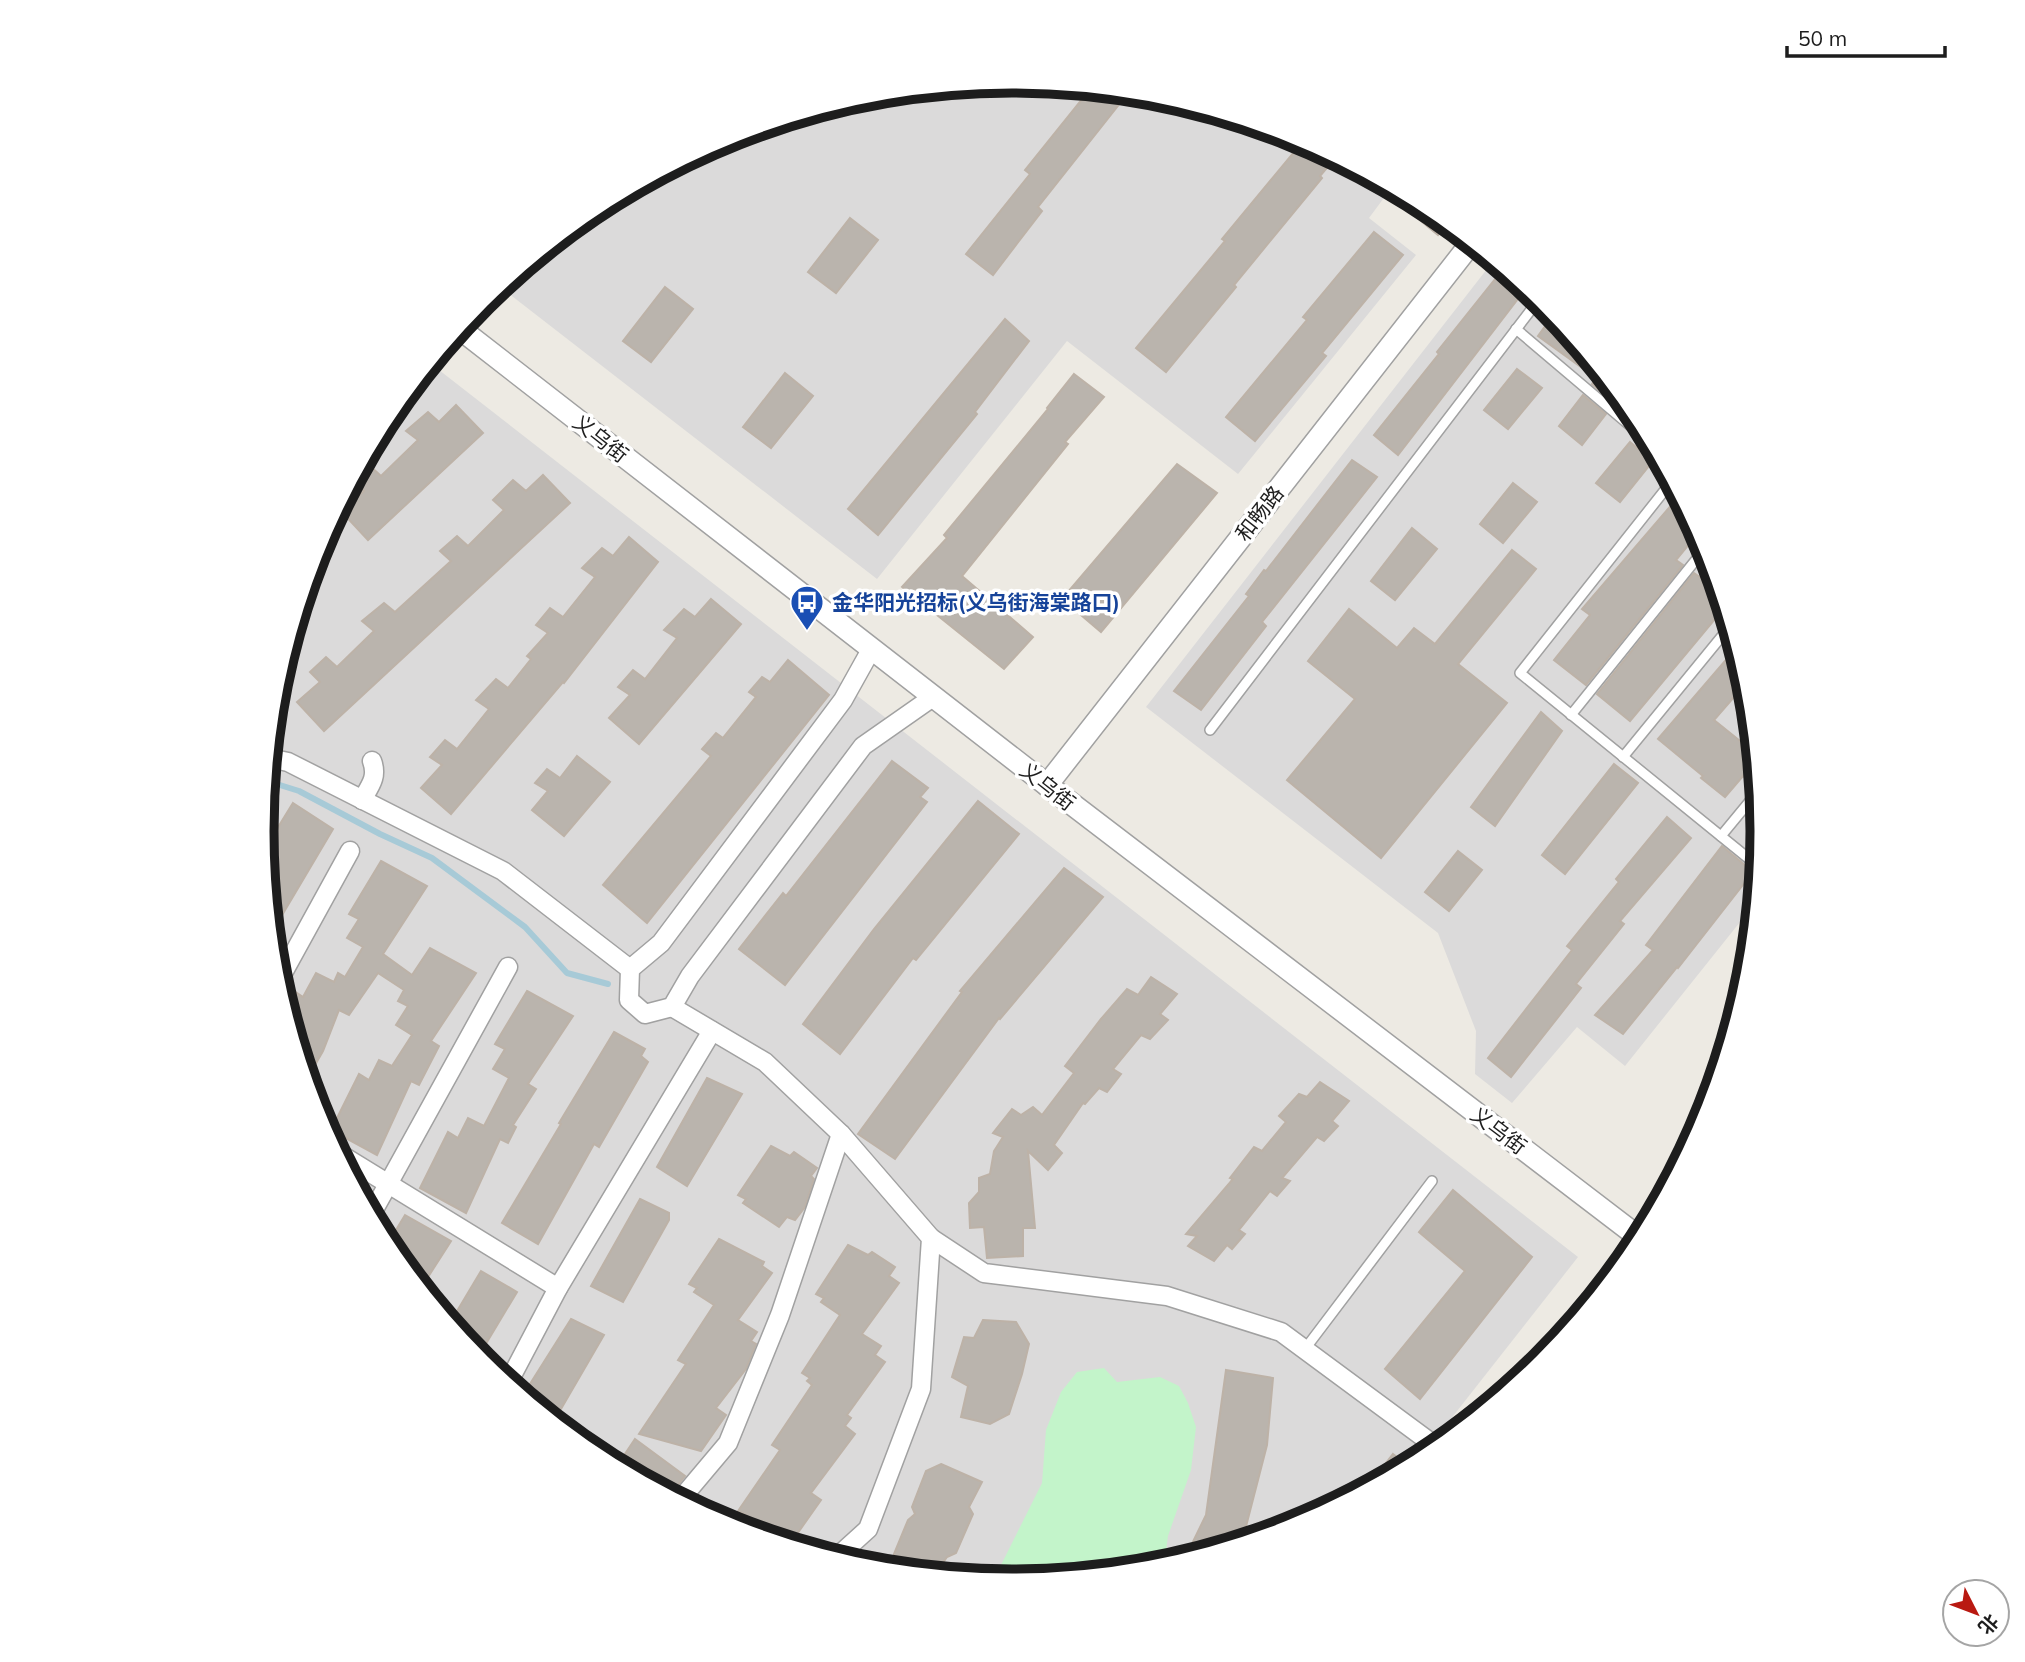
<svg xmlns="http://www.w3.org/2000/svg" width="2025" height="1662" font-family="Mulish,'Noto Sans SC',sans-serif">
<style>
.residential{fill:#dbdada}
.park{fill:#c3f4ca}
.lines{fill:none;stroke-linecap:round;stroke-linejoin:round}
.stream{stroke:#a7cad7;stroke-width:6}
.building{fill:#bab4ad;stroke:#bdb2a7;stroke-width:2}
.service-casing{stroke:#a1a1a1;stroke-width:12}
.minor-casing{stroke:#a1a1a1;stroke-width:21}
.tertiary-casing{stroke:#a1a1a1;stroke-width:24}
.service{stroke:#fff;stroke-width:9}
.minor{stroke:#fff;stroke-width:18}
.tertiary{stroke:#fff;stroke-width:21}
.labels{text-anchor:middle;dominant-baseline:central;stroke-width:7;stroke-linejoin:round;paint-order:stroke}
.street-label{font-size:21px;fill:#1d1d1d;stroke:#fff}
.transit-label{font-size:21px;font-weight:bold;fill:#164399;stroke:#fff;text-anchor:start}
.rim{fill:none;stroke:#1d1d1d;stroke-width:9}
</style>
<rect width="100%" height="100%" fill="#edeae3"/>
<!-- residential -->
<g class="residential">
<polygon points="1013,81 1159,95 1300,138 1392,187 1369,218 1416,255 1238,474 1067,341 877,579 499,286 596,207 726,137 866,95"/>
<polygon points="1494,260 1543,301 1637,414 1706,544 1749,685 1763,831 1756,902 1625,1066 1577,1027 1512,1103 1475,1074 1476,1031 1438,933 1146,707"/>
<polygon points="430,363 1578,1257 1417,1462 1299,1525 1159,1567 1013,1581 866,1567 725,1524 595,1455 482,1361 388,1248 319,1118 276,977 262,831 277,684 319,543 389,414"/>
</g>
<!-- park -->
<polygon class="park" points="1104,1368 1117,1382 1160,1377 1179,1386 1188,1403 1196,1427 1191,1470 1168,1536 1164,1566 1013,1581 988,1579 1000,1567 1042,1483 1046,1430 1061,1392 1077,1372"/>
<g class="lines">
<!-- stream -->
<polyline class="stream" points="267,781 299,791 380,834 432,858 525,927 567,973 608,984"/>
</g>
<!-- building -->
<g class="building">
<polygon points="1091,88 1103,89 1121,102 1038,207 1042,211 993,275 966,254 1030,174 1025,170"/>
<polygon points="1304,140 1336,157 1320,176 1322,178 1234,285 1236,287 1166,372 1136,348 1225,241 1222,239"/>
<polygon points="1395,188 1430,207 1448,222 1438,235 1390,195"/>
<polygon points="850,218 878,240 836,293 808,272"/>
<polygon points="1374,232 1403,255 1322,353 1326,356 1255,441 1226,417 1307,320 1303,317"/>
<polygon points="1504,268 1527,287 1398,455 1374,435 1439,354 1437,352"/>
<polygon points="665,287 693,309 651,362 623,341"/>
<polygon points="1554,314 1620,395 1614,403 1592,384 1596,378 1538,336"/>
<polygon points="1005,319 1029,341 975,412 977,414 878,535 848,509"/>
<polygon points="1517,369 1542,388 1508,429 1484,410"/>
<polygon points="785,373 813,396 771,448 743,427"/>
<polygon points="1074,374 1104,397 1065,442 1068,444 962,576 1033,637 1004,669 902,587 947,538 944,535 1048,409 1047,408"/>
<polygon points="1583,395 1606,414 1582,445 1559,426"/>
<polygon points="456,405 483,433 368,540 341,511 364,491 354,482 370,466 381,476 418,440 406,431 428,412 439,422"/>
<polygon points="1630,442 1653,461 1620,502 1596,483"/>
<polygon points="1352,460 1377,477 1262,622 1266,626 1201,710 1174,691 1249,596 1246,594 1264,570 1266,571"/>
<polygon points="1177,464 1217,493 1101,632 1062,599"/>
<polygon points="543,475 570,503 324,731 297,702 320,682 310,672 326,657 337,667 374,631 362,621 384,603 395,612 451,561 440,551 457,536 468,546 504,510 493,500 513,480 526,491"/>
<polygon points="1513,483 1537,502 1503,543 1480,524"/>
<polygon points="1680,495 1699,532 1676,560 1683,565 1586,685 1554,660 1590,615 1582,609"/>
<polygon points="1412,528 1437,549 1395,600 1371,581"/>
<polygon points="629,537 658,562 564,683 563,682 451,814 421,788 442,765 430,757 445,740 457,749 489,709 476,700 496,679 508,688 531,659 527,656 548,633 536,625 550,608 563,617 595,577 582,568 602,548 613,556"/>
<polygon points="1512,550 1536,569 1458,664 1507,703 1381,858 1287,780 1355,699 1308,661 1349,609 1397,648 1414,628 1435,644"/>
<polygon points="1694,573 1720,591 1725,607 1630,721 1597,694"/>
<polygon points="711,599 741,624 639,744 609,718 630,695 618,687 633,670 645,679 677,638 664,630 684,609 695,617"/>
<polygon points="1737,647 1748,681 1714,720 1755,753 1758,783 1754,785 1743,776 1725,797 1701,778 1703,776 1658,739"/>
<polygon points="788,660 829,695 647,923 603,885 711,756 702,749 716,733 723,738 756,697 749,692 762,677 770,682"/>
<polygon points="1541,712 1562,731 1495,826 1471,807"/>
<polygon points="577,756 610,782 564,836 532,810 548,791 535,783 547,769 560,778"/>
<polygon points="892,761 928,788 920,797 927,802 785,985 739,949 783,893 786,896"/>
<polygon points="1614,764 1638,783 1565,874 1542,855"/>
<polygon points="978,801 1019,834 916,960 913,958 840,1054 803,1024 874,929"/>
<polygon points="293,803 333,829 272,932 264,850"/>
<polygon points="1667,817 1691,838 1620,921 1624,924 1576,984 1581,988 1511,1077 1488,1058 1572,950 1567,946 1619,882 1616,879"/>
<polygon points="1722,846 1753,872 1678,968 1677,967 1623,1034 1595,1015 1653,950 1646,945"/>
<polygon points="1458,851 1482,870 1449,911 1425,892"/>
<polygon points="381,861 427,886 383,954 412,975 430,948 476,973 431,1041 439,1046 419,1085 411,1081 377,1155 331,1130 359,1074 369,1080 379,1060 392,1066 412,1035 396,1025 408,1006 398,1001 404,990 378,973 349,1015 339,1010 323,1051 307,1079 285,1007 294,991 303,997 316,973 334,982 338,973 345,977 363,947 347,938 359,919 349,914"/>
<polygon points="1064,868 1103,897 1000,1019 999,1018 895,1159 858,1134 962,992 960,991"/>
<polygon points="1151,977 1177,994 1160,1014 1168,1020 1150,1039 1141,1035 1113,1069 1121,1074 1107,1092 1099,1088 1085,1104 1083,1103 1054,1145 1062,1153 1048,1170 1028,1151 1035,1228 1023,1228 1023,1256 987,1258 984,1227 970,1228 969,1203 979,1192 979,1178 990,1174 994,1151 1003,1137 993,1133 1012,1109 1021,1115 1033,1107 1042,1115 1074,1073 1065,1066 1101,1019 1127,989 1138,995"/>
<polygon points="527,991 573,1016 528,1084 536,1089 513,1125 516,1127 508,1143 500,1139 466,1213 420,1188 448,1132 458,1138 468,1118 484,1126 509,1078 493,1069 505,1049 495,1044"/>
<polygon points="614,1032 645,1049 641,1056 648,1062 599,1147 594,1144 538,1244 502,1223 561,1124 559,1123"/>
<polygon points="707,1078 742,1094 687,1186 657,1167"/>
<polygon points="1320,1082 1349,1101 1332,1121 1338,1126 1324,1141 1317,1137 1282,1178 1290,1181 1277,1196 1270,1191 1239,1230 1245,1234 1232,1249 1227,1245 1214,1261 1188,1246 1197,1236 1186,1234 1233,1179 1230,1178 1254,1147 1262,1151 1286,1122 1279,1116 1299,1094 1307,1097"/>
<polygon points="771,1146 790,1156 794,1152 817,1168 811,1176 814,1179 805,1207 795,1220 787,1217 779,1227 743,1203 746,1199 738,1195"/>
<polygon points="1453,1190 1532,1257 1420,1399 1385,1369 1465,1271 1419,1232"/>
<polygon points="640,1199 669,1213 669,1220 623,1302 591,1286"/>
<polygon points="405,1215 451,1241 421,1288 387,1245"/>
<polygon points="719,1239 764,1262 762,1266 772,1273 738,1320 757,1332 751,1341 756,1344 746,1369 716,1408 726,1415 701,1451 639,1434 686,1364 678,1360 714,1305 694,1292 697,1288 689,1284"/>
<polygon points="848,1245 868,1255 872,1252 895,1267 889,1276 899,1283 862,1334 881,1346 875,1355 885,1362 847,1415 851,1418 845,1426 855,1434 811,1493 821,1500 790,1544 749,1532 755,1527 743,1519 746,1515 738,1511 780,1450 772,1445 812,1385 807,1381 810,1378 802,1373 840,1315 821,1302 824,1298 816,1294"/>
<polygon points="481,1271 517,1292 478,1357 450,1323"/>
<polygon points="571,1319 604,1335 554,1421 523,1395"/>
<polygon points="983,1320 1016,1322 1029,1344 1022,1374 1009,1414 990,1424 961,1417 968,1386 952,1377 964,1337 974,1338"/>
<polygon points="1226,1370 1273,1378 1267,1445 1242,1542 1184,1560 1206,1515"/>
<polygon points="635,1439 685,1476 670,1495 617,1466"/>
<polygon points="1393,1454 1409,1466 1366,1489"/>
<polygon points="941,1464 982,1482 969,1507 973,1514 956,1553 947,1557 935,1574 902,1571 893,1566 894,1554 908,1520 915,1514 912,1507 926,1471"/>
</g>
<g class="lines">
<defs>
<g id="service">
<polyline points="1516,329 1653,445"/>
<polyline points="1672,481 1520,673 1759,867"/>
<polyline points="1571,715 1707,546"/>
<polyline points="1210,730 1540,298"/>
<polyline points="1623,757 1731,625"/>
<polyline points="1721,836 1759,790"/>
<polyline points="1305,1349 1432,1181"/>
</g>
<g id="minor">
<polyline points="872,648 843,700 661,943 630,969 629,1000 645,1014 672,1007 690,976 863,746 933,697"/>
<polyline points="269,758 288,762 503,871 630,969"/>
<path d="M362,800C370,786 378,777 372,761"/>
<polyline points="278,982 350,851"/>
<polyline points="672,1007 765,1062 841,1134 931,1238 921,1389 868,1529 836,1558"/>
<polyline points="338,1153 558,1288"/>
<polyline points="371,1215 508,967"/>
<polyline points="931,1238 984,1273 1167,1296 1281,1332 1438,1448"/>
<polyline points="508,1383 558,1288 712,1031"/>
<polyline points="680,1500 728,1443 780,1315 841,1134"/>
</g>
<g id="tertiary">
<polyline points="459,328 1047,785 1641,1239"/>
<polyline points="1047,785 1472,242"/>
</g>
</defs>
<!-- service casing -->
<use href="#service" class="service-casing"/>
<!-- minor casing -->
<use href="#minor" class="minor-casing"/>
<!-- tertiary casing -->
<use href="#tertiary" class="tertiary-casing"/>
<!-- service -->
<use href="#service" class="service"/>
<!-- minor -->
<use href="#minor" class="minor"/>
<!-- tertiary -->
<use href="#tertiary" class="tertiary"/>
</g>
<!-- icons -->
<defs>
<symbol id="bus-pin" viewBox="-11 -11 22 30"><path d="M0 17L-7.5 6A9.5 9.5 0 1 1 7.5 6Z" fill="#1a4fb4" stroke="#fff"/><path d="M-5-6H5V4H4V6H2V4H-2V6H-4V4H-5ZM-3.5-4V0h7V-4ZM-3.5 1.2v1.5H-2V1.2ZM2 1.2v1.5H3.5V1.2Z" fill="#fff"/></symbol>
</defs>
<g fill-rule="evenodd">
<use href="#bus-pin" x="788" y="583" width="38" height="52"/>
</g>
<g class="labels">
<!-- street labels -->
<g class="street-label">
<text transform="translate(601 438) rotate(38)">义乌街</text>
<text transform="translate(1259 513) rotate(-52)">和畅路</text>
<text transform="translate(1048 786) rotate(38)">义乌街</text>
<text transform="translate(1499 1130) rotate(37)">义乌街</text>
</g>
<!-- transit labels -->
<g class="transit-label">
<text x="832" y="602">金华阳光招标(义乌街海棠路口)</text>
</g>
</g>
<!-- crop -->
<path d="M0 0H2025V1662H0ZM274 831a738 738 0 1 1 1476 0a738 738 0 1 1-1476 0Z" fill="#fff" fill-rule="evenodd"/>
<path class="rim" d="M274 831a738 738 0 1 1 1476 0a738 738 0 1 1-1476 0Z"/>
<!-- north arrow -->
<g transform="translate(1976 1613) rotate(132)"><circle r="33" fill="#ffffff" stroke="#a5a5a5" stroke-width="2"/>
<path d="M0-5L12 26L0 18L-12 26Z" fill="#b91911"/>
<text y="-10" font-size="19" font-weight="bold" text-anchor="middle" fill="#1d1d1d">北</text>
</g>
<!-- scale -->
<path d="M1787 46v10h158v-10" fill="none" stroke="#1d1d1d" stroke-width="3.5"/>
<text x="1798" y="46" font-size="21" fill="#1d1d1d" stroke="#ffffff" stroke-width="5" paint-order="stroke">50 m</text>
</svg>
